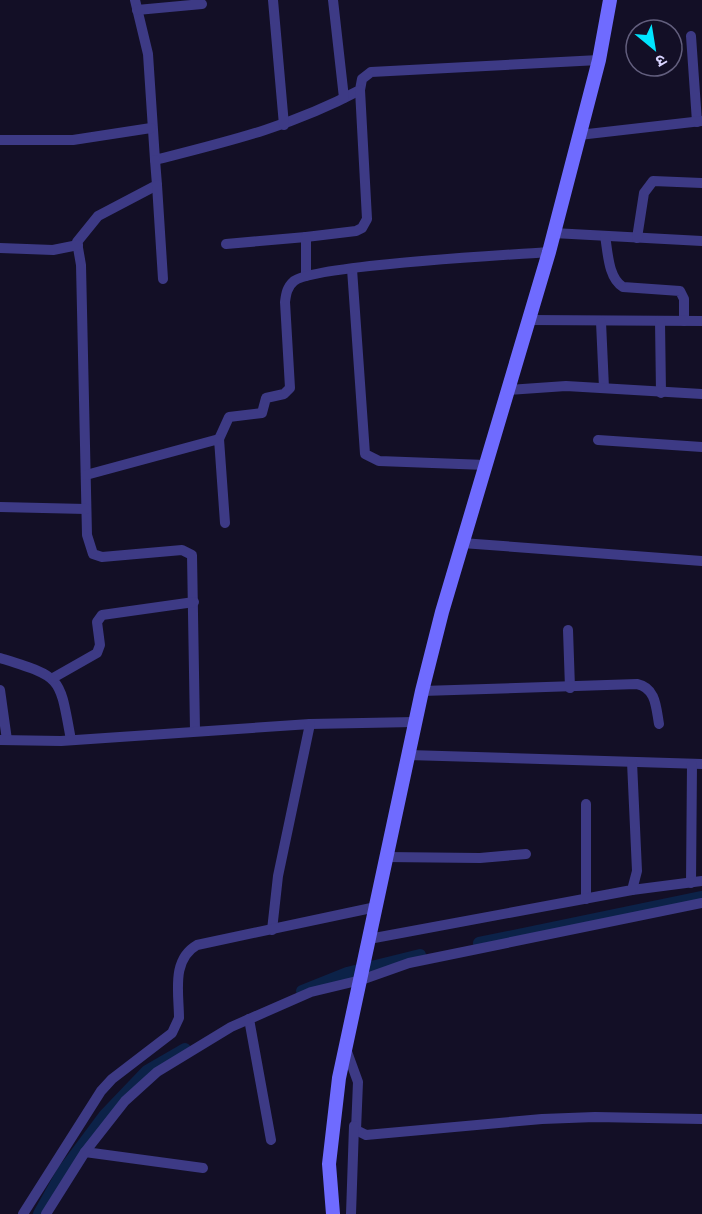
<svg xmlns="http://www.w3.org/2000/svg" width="702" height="1214" font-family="'PT Sans','Noto Sans Devanagari',sans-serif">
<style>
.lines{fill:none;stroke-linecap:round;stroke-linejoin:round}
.canal{stroke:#0c2248;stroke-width:12}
.minor{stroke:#3d3a85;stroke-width:10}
.secondary{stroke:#6f6bff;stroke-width:14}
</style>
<rect width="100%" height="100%" fill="#130f26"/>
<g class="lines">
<!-- canal -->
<g class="canal">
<polyline points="479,943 702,897"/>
<polyline points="302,991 347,973 420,955"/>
<polyline points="39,1214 63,1171 104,1116 147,1071 185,1049"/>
</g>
<!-- minor -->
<g class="minor">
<path d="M135,0L148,54L155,160C230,141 290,127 360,90L362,79L371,72L599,60"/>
<polyline points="273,0 284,125"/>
<polyline points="333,0 344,98"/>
<polyline points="137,10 202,4"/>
<polyline points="691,36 697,122"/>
<polyline points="579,135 702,121"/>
<polyline points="0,140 73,140 151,128"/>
<polyline points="155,160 157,185 98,216 77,242 81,265 87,535 93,554 102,557 182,550 192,555 195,731"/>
<polyline points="157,185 163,279"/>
<polyline points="553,233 702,241"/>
<path d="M605,236C608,252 608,278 623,287L680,291L684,299V321"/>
<polyline points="637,238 644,193 653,181 702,183"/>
<polyline points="226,244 306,237"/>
<polyline points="0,248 53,250 78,245"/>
<polyline points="352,269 365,454 379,461 486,465"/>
<polyline points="306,276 306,237 356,231 362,228 367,219 360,90"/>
<polyline points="529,320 702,321"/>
<polyline points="660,321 661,393"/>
<polyline points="601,322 604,388"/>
<polyline points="508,390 566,386 702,394"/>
<path d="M219,439L229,417L262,413L266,398L284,394L290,388L285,302C286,294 287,287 294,281C315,265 509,255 549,252"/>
<polyline points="598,440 702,447"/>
<polyline points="86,475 219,439 225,523"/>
<polyline points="0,507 86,509"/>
<polyline points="462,543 702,561"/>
<polyline points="568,630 570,688"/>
<path d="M0,658C63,678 59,675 71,740"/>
<polyline points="53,678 97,653 100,645 97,622 102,615 194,602"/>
<polyline points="0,690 7,740"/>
<path d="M422,691L637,684C656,688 656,707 659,724"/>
<polyline points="0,740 61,741 310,724 415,722"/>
<polyline points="408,755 702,764"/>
<polyline points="586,804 586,899"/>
<polyline points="385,857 480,858 526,854"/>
<polyline points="691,883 692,764"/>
<polyline points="632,890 702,881"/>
<polyline points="272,930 278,876 310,724"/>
<polyline points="369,939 632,890 637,871 632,762"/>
<polyline points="249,1019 271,1140"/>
<polyline points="346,1049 358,1082 356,1130 366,1135 542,1119 595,1117 702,1119"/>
<polyline points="85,1152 203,1168"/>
<path d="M23,1214L101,1091L112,1079L172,1033L179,1018C179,993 171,960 197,945L376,907"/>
<polyline points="46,1214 85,1152 125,1101 157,1072 231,1027 311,992 361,980 409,963 702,903"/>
<polyline points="351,1214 354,1126"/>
</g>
<!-- secondary -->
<polyline class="secondary" points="333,1214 329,1164 339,1078 422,691 442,612 549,252 599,60 610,0"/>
</g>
<!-- north arrow -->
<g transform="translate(654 48) rotate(150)"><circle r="28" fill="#130f26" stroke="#625e7d" stroke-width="1.5"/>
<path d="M0-4.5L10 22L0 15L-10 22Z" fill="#00e5ff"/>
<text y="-9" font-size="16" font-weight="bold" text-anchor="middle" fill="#d9d4ff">उ</text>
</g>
</svg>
